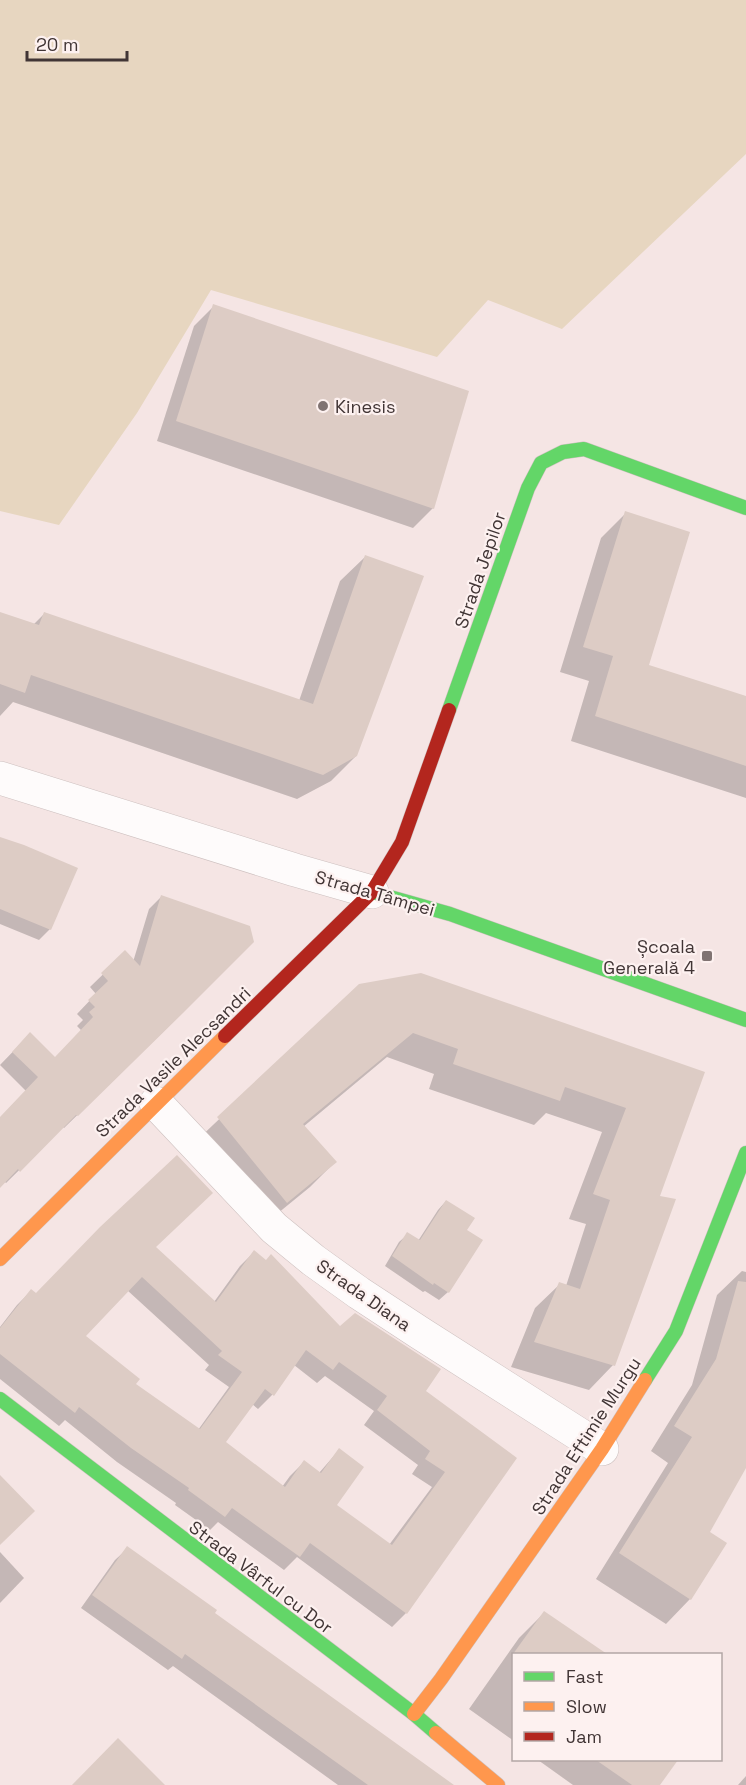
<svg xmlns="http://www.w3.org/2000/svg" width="746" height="1785" font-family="'Space Grotesk',sans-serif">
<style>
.green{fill:#e7d6c0}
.shadow{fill:#0003;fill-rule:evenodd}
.building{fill:#ddccc5;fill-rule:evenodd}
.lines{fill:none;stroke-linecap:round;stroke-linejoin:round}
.street-casing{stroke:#cdc0bf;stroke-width:34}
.fast-casing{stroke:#cdc0bf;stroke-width:15}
.slow-casing{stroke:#cdc0bf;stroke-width:15}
.jam-casing{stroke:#cdc0bf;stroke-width:15}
.street{stroke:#fefbfb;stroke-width:33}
.fast{stroke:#63d668;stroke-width:14}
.slow{stroke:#ff974d;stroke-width:14}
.jam{stroke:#b3261e;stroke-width:14}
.poi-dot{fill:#807372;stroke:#fdf1f0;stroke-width:2}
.labels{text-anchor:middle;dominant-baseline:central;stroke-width:4.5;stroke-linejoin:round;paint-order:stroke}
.poi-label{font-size:18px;fill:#413535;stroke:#fdf1f0;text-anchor:start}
.street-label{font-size:18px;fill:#413535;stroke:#fdf1f0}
</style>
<rect width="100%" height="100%" fill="#f5e5e4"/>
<!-- green -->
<polygon class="green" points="0,0 746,0 746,154 562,329 488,300 437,357 211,290 137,413 59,525 0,511"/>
<!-- shadow -->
<g class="shadow">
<polygon points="214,306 433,508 413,528 157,441 194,326"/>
<polygon points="626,513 647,666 746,698 746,798 571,741 589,681 560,672 601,538"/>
<polygon points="365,557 356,756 331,781 297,799 13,702 0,716 0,614 33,625 44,614 299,701 340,581"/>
<polygon points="0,839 50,929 39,940 0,924"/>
<polygon points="161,897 170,1025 64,1128 63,1127 6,1183 4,1181 0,1185 0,1118 26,1091 0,1065 30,1034 55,1058 82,1031 77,1026 83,1020 77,1014 96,994 90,987 125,953 133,962 149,909"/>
<polygon points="360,986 703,1073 658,1197 613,1365 589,1390 511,1367 535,1308 560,1284 566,1286 586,1224 569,1219 602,1132 546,1113 534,1125 429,1089 434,1074 387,1057 303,1127 335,1162 310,1187 261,1227 194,1143"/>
<polygon points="446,1201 465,1231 448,1292 439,1300 425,1291 423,1292 385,1266 399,1242 408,1234 418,1241 438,1210"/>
<path d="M154,1247L214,1302L240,1266L254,1252L340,1328L515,1458L406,1613L392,1627L297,1557L284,1570L218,1522L210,1530L175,1505L176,1503L117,1462L65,1420L59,1426L0,1379V1327L17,1305L31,1291L36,1294ZM127,1290L209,1365L205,1370L229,1387L198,1430L134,1384L83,1336ZM294,1365L317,1383L325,1376L374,1411L364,1425L418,1465L412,1474L432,1487L389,1545L335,1506L339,1450L319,1473L304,1462L290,1476L282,1487L224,1443L252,1404L258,1409L272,1395Z"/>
<polygon points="742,1271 746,1272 746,1465 708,1533 690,1599 666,1624 596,1579 668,1463 651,1451 692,1385 717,1295"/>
<polygon points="128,1548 213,1613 451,1785 338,1785 173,1666 168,1670 81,1608 115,1560"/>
<polygon points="0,1552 24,1578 0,1603"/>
<polygon points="544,1613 595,1648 590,1654 514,1654 514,1741 469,1709 519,1638"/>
<polygon points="538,1760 676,1760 659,1785 573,1785"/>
<polygon points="746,1776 746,1785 738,1785"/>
</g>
<!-- building -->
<g class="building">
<polygon points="213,304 469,391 434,509 176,421"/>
<polygon points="625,511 690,532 649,665 746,696 746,766 595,716 613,656 583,647"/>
<polygon points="365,555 424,576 357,756 323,775 31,675 25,693 0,684 0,612 39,625 44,612 313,704"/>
<polygon points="0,837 24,845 78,868 51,930 0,909"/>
<polygon points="161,895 250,926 254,942 184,1012 78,1116 76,1115 20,1172 18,1169 0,1188 0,1117 38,1077 12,1052 30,1032 55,1057 93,1017 89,1012 95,1007 88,1000 108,981 101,973 125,950 140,966"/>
<polygon points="421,973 705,1072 660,1196 676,1199 615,1366 534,1342 559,1282 580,1289 610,1200 593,1194 626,1108 565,1087 560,1101 453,1064 458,1049 413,1033 303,1124 337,1162 287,1203 217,1117 359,984"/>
<path d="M177,1155L213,1193L156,1247L216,1302L254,1250L266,1260L271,1254L340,1326L355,1313L441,1369L426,1391L517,1458L407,1614L310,1543L300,1557L232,1508L225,1517L188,1490L189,1488L131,1448L79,1407L75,1413L0,1354V1328L31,1289L36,1293L100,1227ZM142,1277L222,1351L218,1355L242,1372L200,1429L136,1384L140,1379L86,1336ZM306,1350L333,1370L339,1362L387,1396L377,1410L430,1451L425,1459L445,1472L392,1545L337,1505L364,1467L339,1448L321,1473L304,1460L285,1487L226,1442L265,1389L274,1396Z"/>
<polygon points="446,1200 475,1218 467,1230 483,1240 449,1293 434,1283 433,1285 392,1256 407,1232 420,1240"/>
<polygon points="738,1281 746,1282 746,1468 710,1532 727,1543 691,1600 619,1553 692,1437 674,1426 716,1359"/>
<polygon points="0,1475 35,1511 0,1545"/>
<polygon points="127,1546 217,1610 215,1613 454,1785 368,1785 185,1654 182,1659 92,1595"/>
<polygon points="544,1611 607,1654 513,1654"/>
<polygon points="118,1738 165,1785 72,1785"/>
<polygon points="596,1760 678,1760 660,1785 632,1785"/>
</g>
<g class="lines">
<defs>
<g id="street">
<polyline points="0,778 295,870 372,892"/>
<polyline points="156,1103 274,1228 313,1260 359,1293 420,1333 602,1449"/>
</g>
<g id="fast">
<polyline points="449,710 528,488 541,463 563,452 584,449 746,508"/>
<polyline points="372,892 450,914 746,1020"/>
<polyline points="645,1380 676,1331 746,1153"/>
<polyline points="0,1399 414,1714 436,1733"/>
</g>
<g id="slow">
<polyline points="0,1259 225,1036"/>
<polyline points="414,1714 441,1679 602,1449 645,1380"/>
<polyline points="436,1733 498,1785"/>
</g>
<polyline id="jam" points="225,1036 372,892 402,842 449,710"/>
</defs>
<!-- street casing -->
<use href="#street" class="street-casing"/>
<!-- fast casing -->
<use href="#fast" class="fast-casing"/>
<!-- slow casing -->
<use href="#slow" class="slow-casing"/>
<!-- jam casing -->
<use href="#jam" class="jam-casing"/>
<!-- street -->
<use href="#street" class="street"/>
<!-- fast -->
<use href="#fast" class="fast"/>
<!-- slow -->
<use href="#slow" class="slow"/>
<!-- jam -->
<use href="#jam" class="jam"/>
</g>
<!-- markers -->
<g class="poi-dot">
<circle cx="323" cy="406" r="6"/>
<rect x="701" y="950" width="12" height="12" rx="3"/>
</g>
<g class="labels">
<!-- poi labels -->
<g class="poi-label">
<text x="335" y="406">Kinesis</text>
<text x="695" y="946" text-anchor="end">Școala<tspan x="695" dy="21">Generală 4</tspan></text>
</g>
<!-- street labels -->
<g class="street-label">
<text transform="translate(480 570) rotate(-71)">Strada Jepilor</text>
<text transform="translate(375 893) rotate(16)">Strada Tâmpei</text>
<text transform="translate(173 1062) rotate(-44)">Strada Vasile Alecsandri</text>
<text transform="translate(364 1295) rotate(35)">Strada Diana</text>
<text transform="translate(586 1436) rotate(-57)">Strada Eftimie Murgu</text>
<text transform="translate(261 1577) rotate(37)">Strada Vârful cu Dor</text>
</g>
</g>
<!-- legend -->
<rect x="512" y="1653" width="210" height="108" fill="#fdf1f0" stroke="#b2a6a5" stroke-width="1.5"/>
<rect x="524" y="1672" width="30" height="9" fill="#63d668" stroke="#b2a6a5" stroke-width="1.5"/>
<text x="566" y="1683" font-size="18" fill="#413535">Fast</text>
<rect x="524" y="1702" width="30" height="9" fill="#ff974d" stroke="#b2a6a5" stroke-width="1.5"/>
<text x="566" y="1713" font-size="18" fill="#413535">Slow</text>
<rect x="524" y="1732" width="30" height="9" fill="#b3261e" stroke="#b2a6a5" stroke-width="1.5"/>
<text x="566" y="1743" font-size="18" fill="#413535">Jam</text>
<!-- scale -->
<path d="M27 51v9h100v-9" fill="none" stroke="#413535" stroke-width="3"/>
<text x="36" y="51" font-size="18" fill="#413535" stroke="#fdf1f0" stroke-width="4.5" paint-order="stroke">20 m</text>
</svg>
